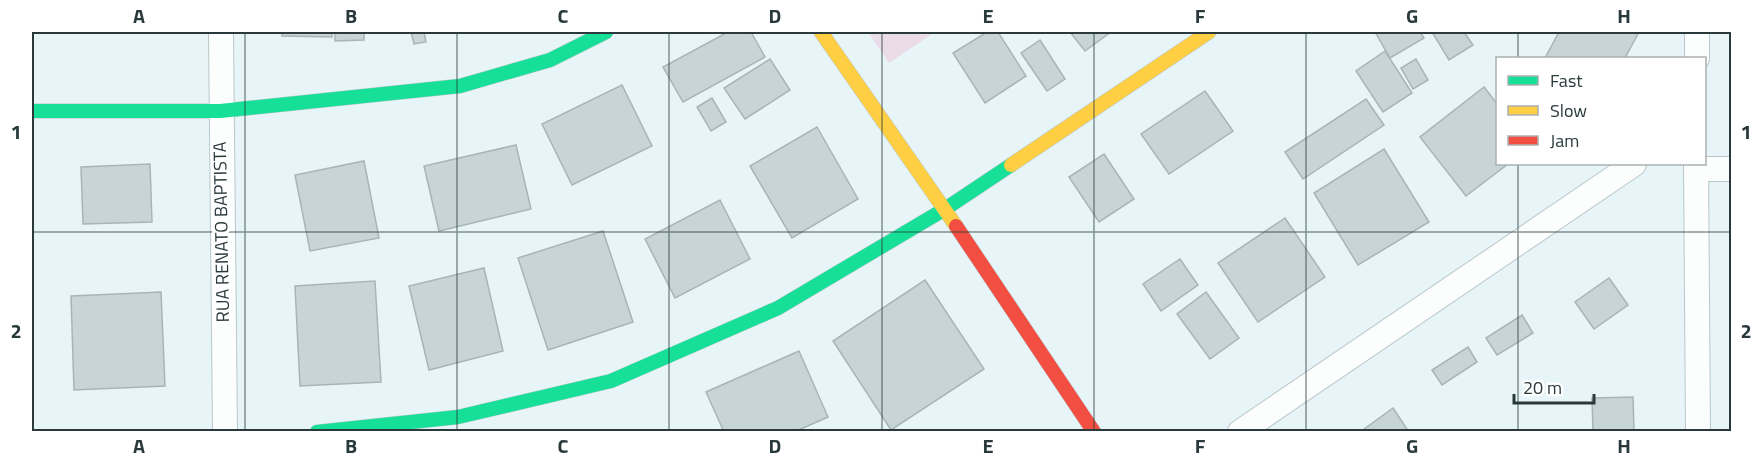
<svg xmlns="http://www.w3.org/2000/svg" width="1763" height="463" font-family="'Titillium Web',sans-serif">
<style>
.green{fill:#ebdcea}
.building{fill:#c8d5d7;stroke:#a8b5b7;stroke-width:1.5}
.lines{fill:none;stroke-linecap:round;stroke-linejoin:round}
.street-casing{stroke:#bac7ca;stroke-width:26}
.fast-casing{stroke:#bac7ca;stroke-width:15}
.slow-casing{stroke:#bac7ca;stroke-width:15}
.jam-casing{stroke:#bac7ca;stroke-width:15}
.street{stroke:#fcfefe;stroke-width:24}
.fast{stroke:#16e098;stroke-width:14}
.slow{stroke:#ffcf43;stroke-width:14}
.jam{stroke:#f24e42;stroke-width:14}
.grid{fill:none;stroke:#2a3a3c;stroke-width:1.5;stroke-opacity:0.55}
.labels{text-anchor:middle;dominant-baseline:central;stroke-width:6;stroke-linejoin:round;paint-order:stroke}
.street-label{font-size:18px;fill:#2a3a3c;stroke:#fff}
.neatline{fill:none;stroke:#2a3a3c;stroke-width:2}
.grid-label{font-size:20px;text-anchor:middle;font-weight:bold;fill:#2a3a3c}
</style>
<rect width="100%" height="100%" fill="#e8f5f8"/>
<!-- green -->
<polygon class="green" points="868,32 935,32 889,63"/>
<!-- building -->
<g class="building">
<polygon points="282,32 332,32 332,37 282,36"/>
<polygon points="335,32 364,32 364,40 335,41"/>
<polygon points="411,32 424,32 426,42 414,44"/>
<polygon points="728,32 751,32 765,57 683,102 663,67"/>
<polygon points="987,32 998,32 1026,76 985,103 953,53"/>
<polygon points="1070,32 1111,32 1085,51"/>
<polygon points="1375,32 1420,32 1424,38 1390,58"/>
<polygon points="1432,32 1464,32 1473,45 1449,60"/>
<polygon points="1559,32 1639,32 1625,58 1545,58"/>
<polygon points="1040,40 1065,79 1047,91 1021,53"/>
<polygon points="1385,51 1412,93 1383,112 1356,71"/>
<polygon points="770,59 790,90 745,119 724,88"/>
<polygon points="1416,59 1428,80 1413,89 1401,68"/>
<polygon points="622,85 652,146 572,185 542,124"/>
<polygon points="1484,87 1498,105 1498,164 1508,164 1466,196 1420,137"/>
<polygon points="1205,91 1233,131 1169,174 1141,134"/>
<polygon points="712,98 726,122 711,131 697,107"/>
<polygon points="1366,99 1384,125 1303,179 1285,152"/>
<polygon points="817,127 858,199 792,238 750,166"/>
<polygon points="516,145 531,209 439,231 424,166"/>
<polygon points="1384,149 1429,222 1358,265 1314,193"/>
<polygon points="1104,154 1134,199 1099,222 1069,177"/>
<polygon points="364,161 379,238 310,251 295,175"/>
<polygon points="150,164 152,222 83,224 81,167"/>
<polygon points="720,200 750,259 675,298 645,239"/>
<polygon points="1285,218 1325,277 1258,322 1218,263"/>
<polygon points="603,231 633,322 548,350 518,258"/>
<polygon points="1180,259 1198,285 1161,311 1143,284"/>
<polygon points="484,268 503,351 429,370 409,286"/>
<polygon points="1609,278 1628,305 1594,329 1575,302"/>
<polygon points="925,280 984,369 891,430 833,341"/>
<polygon points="375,281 381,382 300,386 295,286"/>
<polygon points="161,292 165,386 74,390 71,296"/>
<polygon points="1206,292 1239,338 1210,359 1177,314"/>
<polygon points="1522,315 1533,333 1497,355 1486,338"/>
<polygon points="1468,347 1477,362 1442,385 1432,370"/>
<polygon points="799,351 828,417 794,432 724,432 706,392"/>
<polygon points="1633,397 1634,432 1593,432 1592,398"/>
<polygon points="1393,408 1409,432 1360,432"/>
</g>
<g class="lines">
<defs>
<g id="street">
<polyline points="221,32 225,432"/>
<polyline points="1697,32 1697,58"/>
<polyline points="1696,164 1698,432"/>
<polyline points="1696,169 1732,169"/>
<polyline points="1240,432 1634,164"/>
</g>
<g id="fast">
<polyline points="32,111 220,111 460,86 550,60 606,32"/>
<polyline points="317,432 458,417 611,381 778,308 945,209 1011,165"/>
</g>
<g id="slow">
<polyline points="821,32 956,226"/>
<polyline points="1011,165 1209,32"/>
</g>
<polyline id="jam" points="956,226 1094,432"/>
</defs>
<!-- street casing -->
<use href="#street" class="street-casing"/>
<!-- fast casing -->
<use href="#fast" class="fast-casing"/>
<!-- slow casing -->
<use href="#slow" class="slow-casing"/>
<!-- jam casing -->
<use href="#jam" class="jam-casing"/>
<!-- street -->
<use href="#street" class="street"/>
<!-- fast -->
<use href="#fast" class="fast"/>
<!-- slow -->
<use href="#slow" class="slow"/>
<!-- jam -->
<use href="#jam" class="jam"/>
</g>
<!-- grid -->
<path class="grid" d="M245,32V432M457,32V432M669,32V432M882,32V432M1094,32V432M1306,32V432M1518,32V58M1518,164V432M32,232H1732"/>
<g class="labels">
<!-- street labels -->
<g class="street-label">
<text transform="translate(221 232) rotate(-91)">RUA RENATO BAPTISTA</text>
</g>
</g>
<!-- border -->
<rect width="1763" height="463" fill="none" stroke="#ffffff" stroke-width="66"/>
<!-- legend -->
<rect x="1496" y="57" width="210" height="108" fill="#ffffff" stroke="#aab0b1" stroke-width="1.5"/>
<rect x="1508" y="76" width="30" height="9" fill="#16e098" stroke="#aab0b1" stroke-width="1.5"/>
<text x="1550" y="87" font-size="18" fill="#2a3a3c">Fast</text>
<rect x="1508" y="106" width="30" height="9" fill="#ffcf43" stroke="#aab0b1" stroke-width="1.5"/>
<text x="1550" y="117" font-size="18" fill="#2a3a3c">Slow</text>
<rect x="1508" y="136" width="30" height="9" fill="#f24e42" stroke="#aab0b1" stroke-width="1.5"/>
<text x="1550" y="147" font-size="18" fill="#2a3a3c">Jam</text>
<!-- scale -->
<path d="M1514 394v9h80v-9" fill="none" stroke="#2a3a3c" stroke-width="3"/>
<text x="1523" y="394" font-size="18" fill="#2a3a3c" stroke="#ffffff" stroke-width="4.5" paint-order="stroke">20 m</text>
<rect x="33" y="33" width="1697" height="397" class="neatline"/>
<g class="grid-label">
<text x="139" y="23">A</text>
<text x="351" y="23">B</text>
<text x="563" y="23">C</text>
<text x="775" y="23">D</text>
<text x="988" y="23">E</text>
<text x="1200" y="23">F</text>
<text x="1412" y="23">G</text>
<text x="1624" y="23">H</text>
<text x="16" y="139">1</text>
<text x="1746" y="139">1</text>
<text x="16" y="338">2</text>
<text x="1746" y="338">2</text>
<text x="139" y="453">A</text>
<text x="351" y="453">B</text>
<text x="563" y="453">C</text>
<text x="775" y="453">D</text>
<text x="988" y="453">E</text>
<text x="1200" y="453">F</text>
<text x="1412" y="453">G</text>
<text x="1624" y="453">H</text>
</g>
</svg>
